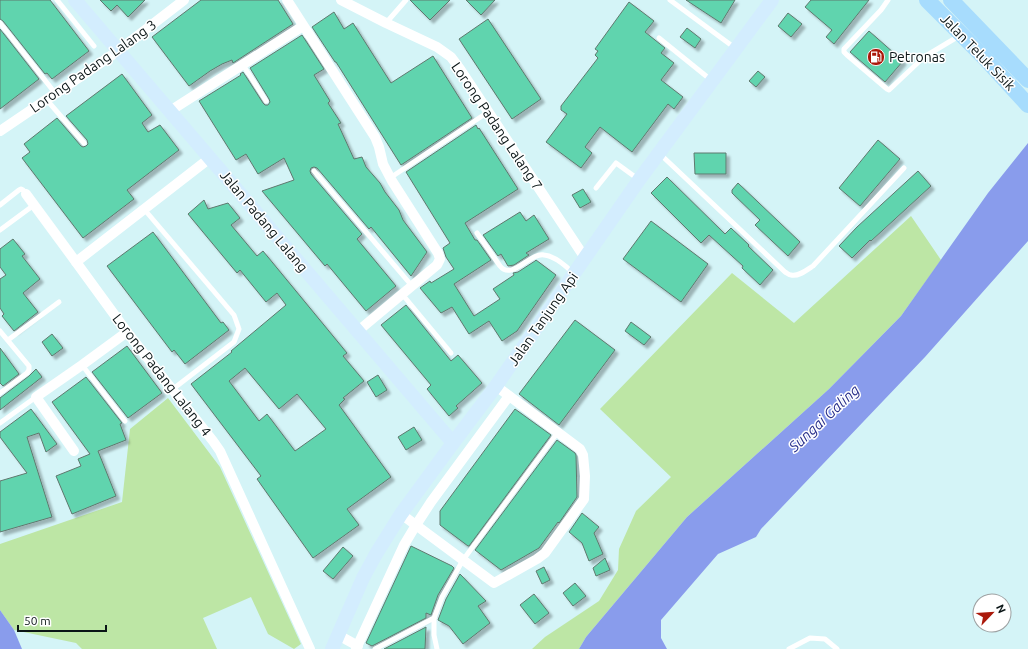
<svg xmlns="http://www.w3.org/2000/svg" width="1028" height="649" font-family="Ubuntu,sans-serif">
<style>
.green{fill:#bde6a5}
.water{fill:#899cec}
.building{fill:#61d4ae;stroke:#5f786e;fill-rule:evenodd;filter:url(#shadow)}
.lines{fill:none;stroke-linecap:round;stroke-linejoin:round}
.lane{stroke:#fff;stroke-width:5}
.street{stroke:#fff;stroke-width:10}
.secondary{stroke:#d3edfe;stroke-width:14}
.primary{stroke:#a7dcfd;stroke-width:16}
.labels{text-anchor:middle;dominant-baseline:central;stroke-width:3;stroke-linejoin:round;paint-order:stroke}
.street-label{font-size:14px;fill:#0a1516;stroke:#fff}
.poi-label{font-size:14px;fill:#0a1516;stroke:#fff;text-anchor:start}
.water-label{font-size:15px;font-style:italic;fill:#282f8b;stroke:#fff}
</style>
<defs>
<filter id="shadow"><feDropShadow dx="3.5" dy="3.5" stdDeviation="1" flood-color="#0004"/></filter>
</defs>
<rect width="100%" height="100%" fill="#d4f4f7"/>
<!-- green -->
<g class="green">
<polygon points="911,216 941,260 901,316 829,389 687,517 586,637 579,649 532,649 545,637 599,601 618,570 619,549 636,511 671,477 600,409 732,273 794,323"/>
<polygon points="168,398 220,467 301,644 294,649 268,634 251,597 203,618 217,649 82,649 76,643 14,630 0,610 0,544 122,502 130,429"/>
</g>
<!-- water -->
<g class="water">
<polygon points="1028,143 1028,241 925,357 761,529 756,537 718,554 661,620 661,638 667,649 579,649 586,637 687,517 829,389 901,316 988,193"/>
<polygon points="0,610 14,630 22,649 0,649"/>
</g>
<!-- building -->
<g class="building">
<polygon points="0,0 50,0 89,51 52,79 47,73 45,74 3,21 0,19"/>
<polygon points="100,0 145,0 128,17 117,5 111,11"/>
<polygon points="201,0 278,0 293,24 233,63 232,60 222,64 210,71 189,86 152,37"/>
<polygon points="410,0 450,0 430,20"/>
<polygon points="466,0 495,0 481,15"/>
<polygon points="686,0 735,0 721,23"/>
<polygon points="811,0 869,0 834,44 826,37 832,30 805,7"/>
<polygon points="629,2 654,21 645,32 665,48 661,53 674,63 661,80 683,97 674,109 668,104 632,152 600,127 585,147 592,153 581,168 546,142 567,114 561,110 561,106 598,58 595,55 598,51 595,49"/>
<polygon points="334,12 344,29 353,23 391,83 433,56 472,118 401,165 336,62 335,62 312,27"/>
<polygon points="788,13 802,24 791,37 778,26"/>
<polygon points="488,19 541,99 512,119 459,39"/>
<polygon points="687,28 701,39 695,48 680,37"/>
<polygon points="0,29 39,79 0,109"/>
<polygon points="869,31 903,61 885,82 850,52"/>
<polygon points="302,35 324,69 314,75 330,101 328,103 341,123 338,124 354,159 362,157 366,167 380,183 385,192 399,210 403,220 427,252 411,276 371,227 369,229 317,168 314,167 311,168 310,171 311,174 362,234 357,239 396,286 366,311 327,264 325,266 262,191 294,180 284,158 258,174 246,154 236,160 199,101 241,75 240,74 243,72 263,103 265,105 268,105 270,102 269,99 250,68"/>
<polygon points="758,71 765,77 756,87 749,81"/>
<polygon points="122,74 152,115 142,123 148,132 160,125 179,150 127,190 134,199 83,238 22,158 30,152 24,144 57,118 81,146 83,147 86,146 88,144 87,140 66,116"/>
<polygon points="476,125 478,129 479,128 518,189 465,223 475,240 477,240 491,260 454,284 474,316 500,299 493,289 514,275 513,273 518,272 535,261 536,260 556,275 517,331 502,341 489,321 469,334 452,307 441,313 420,288 430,281 431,283 454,269 446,257 443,248 450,243 406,172"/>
<polygon points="878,140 900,159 860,206 839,188"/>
<polygon points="694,153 726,153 726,174 695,174"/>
<polygon points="918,171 931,186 871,241 870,240 852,258 839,246 857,227"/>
<polygon points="667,177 725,234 731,228 749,245 748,246 773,270 760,285 742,268 743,266 709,235 701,243 651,193"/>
<polygon points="738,183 800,242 788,256 755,225 760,220 732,193 732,190"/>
<polygon points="583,189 591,202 580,208 572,195"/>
<path d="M204,200L208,209L228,203L240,218L231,225L257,256L263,251L347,353L343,356L364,381L343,398L345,399L339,405L391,477L347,509L359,525L313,558L257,479L261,476L191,384L232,352L231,351L286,305L277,293L266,302L240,270L237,273L188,214ZM245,368L279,409L297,394L326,429L295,451L267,414L259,421L229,381Z"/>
<polygon points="520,212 526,221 534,215 549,239 526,253 529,255 514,265 508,266 501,254 498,256 483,235"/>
<polygon points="651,221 708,264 681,302 623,259"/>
<polygon points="153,232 221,323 223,322 229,330 185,364 174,350 172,352 107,266"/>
<polygon points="13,239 25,254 22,256 40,279 23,293 38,312 14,331 2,316 4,314 0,308 0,279 6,275 0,267 0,249"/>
<polygon points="406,305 451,361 458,355 482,383 456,406 458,408 449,416 427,389 431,385 381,325"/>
<polygon points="575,320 615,350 559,425 519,394"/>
<polygon points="631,322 651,337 644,345 625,331"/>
<polygon points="52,334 63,348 52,356 42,342"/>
<polygon points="127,346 162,393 128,418 92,372"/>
<polygon points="0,348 19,374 3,386 0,383"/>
<polygon points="36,369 42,377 0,410 0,398 29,376"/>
<polygon points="378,375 387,390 376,397 367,382"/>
<polygon points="86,377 122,423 120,424 126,440 98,451 116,496 72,514 56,476 81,466 78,459 90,454 52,402"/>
<polygon points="31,409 57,444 46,452 39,433 27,437 52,517 0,532 0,481 27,473 0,437 0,432"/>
<polygon points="515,409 551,435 469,546 468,546 440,525 440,511"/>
<polygon points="414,427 422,440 406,450 398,437"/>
<polygon points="557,440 575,453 576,455 577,497 559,523 558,522 539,548 501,570 475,550"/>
<polygon points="582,513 599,527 594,533 603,554 589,561 582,543 569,532"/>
<polygon points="411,546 452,566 454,568 438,595 431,615 426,613 426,618 372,646 366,643"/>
<polygon points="343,547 353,556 333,579 323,571"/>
<polygon points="605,558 610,570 596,576 593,568"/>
<polygon points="544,567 550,580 542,584 536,571"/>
<polygon points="460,574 486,601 478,606 490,623 463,644 449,626 438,620 446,599"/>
<polygon points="575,583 586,596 573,606 563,593"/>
<polygon points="534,594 549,613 535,624 520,605"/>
<polygon points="426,627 425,649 384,649"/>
</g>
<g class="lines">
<!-- lane -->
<g class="lane">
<polyline points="57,0 94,46"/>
<polyline points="670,0 735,48"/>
<polyline points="888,0 881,10 844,49 844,52 847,55 887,89 889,90 924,57 959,36"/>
<polyline points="0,23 55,93"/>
<polyline points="386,23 406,0"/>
<polyline points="659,38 711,80"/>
<polyline points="243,65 266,101"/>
<polyline points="46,99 84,143"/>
<path d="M660,154L785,272C787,273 789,275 791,275C798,277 807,270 813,266L904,168"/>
<polyline points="314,171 412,286"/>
<polyline points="390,178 488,112"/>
<polyline points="596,188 616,163 638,179"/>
<polyline points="0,205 19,190 21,189 23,190 26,194"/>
<polyline points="144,209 234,315 239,329 234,342 173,389"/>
<polyline points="0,230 34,205"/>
<path d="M477,233L500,266C512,281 530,252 544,255C555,256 565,265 573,273"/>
<polyline points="402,294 451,353"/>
<polyline points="0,331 29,366 29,370 27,373 0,393"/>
<polyline points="8,340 59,302"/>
<polyline points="82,365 125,421"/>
<polyline points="0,423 36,397"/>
<polyline points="375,649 434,618"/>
<polyline points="437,649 434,635 434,618 442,597 463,560 558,432"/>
<polyline points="789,649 810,638 825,639 837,649"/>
</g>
<!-- street -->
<g class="street">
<polyline points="287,0 375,137 379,147 383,164 392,181 438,253 440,259 437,265 358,331"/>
<polyline points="341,0 386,23 437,47 451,57 460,69 585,258"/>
<polyline points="170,111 303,26"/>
<polyline points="0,131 118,51 184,0"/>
<polyline points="210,158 76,262 127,332 213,441 220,451 310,649"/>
<polyline points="26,194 76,262"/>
<polyline points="74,451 36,397 82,365 127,332"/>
<polyline points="401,514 494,583 537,559 545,553 584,499 585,476 583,455 580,449 496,386"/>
<polyline points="338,635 358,646"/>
<polyline points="356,649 404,545 416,525 431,502 509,396"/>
</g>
<!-- secondary -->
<g class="secondary">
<polyline points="75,0 453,443"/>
<polyline points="332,649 363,578 376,554 401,514 453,443 496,386 639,180 772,0"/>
</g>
<!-- primary -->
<g class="primary">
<polyline points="927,0 984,57 1028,105"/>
<polyline points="951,0 1028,80"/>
</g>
</g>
<!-- icons -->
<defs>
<symbol id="fuel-disc" viewBox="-11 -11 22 22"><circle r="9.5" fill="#aa190b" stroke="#fff"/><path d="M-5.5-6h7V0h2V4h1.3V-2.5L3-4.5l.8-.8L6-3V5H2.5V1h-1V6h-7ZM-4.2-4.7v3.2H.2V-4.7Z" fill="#fff"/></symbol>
</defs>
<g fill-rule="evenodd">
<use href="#fuel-disc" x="866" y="47" width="20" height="20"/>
</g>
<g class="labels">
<!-- street labels -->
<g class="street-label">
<text transform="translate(978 52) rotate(46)">Jalan Teluk Sisik</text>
<text transform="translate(93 66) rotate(-35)">Lorong Padang Lalang 3</text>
<text transform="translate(497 126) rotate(56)">Lorong Padang Lalang 7</text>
<text transform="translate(264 221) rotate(50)">Jalan Padang Lalang</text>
<text transform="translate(543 319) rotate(-55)">Jalan Tanjung Api</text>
<text transform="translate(162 375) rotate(52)">Lorong Padang Lalang 4</text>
</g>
<!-- poi labels -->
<g class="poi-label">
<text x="889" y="57">Petronas</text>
</g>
<!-- water labels -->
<g class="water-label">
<text transform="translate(824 418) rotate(-43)">Sungai Galing</text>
</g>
</g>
<!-- north arrow -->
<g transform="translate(992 613) rotate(65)"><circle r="19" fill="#ffffff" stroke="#9da1a2"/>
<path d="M0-3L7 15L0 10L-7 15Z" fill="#aa190b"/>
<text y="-6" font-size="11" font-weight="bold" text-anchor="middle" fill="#0a1516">N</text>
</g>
<!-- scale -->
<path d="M18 625v6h88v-6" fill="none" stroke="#0a1516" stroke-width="2"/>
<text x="24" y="625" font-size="12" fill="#0a1516" stroke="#ffffff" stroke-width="3" paint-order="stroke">50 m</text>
</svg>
